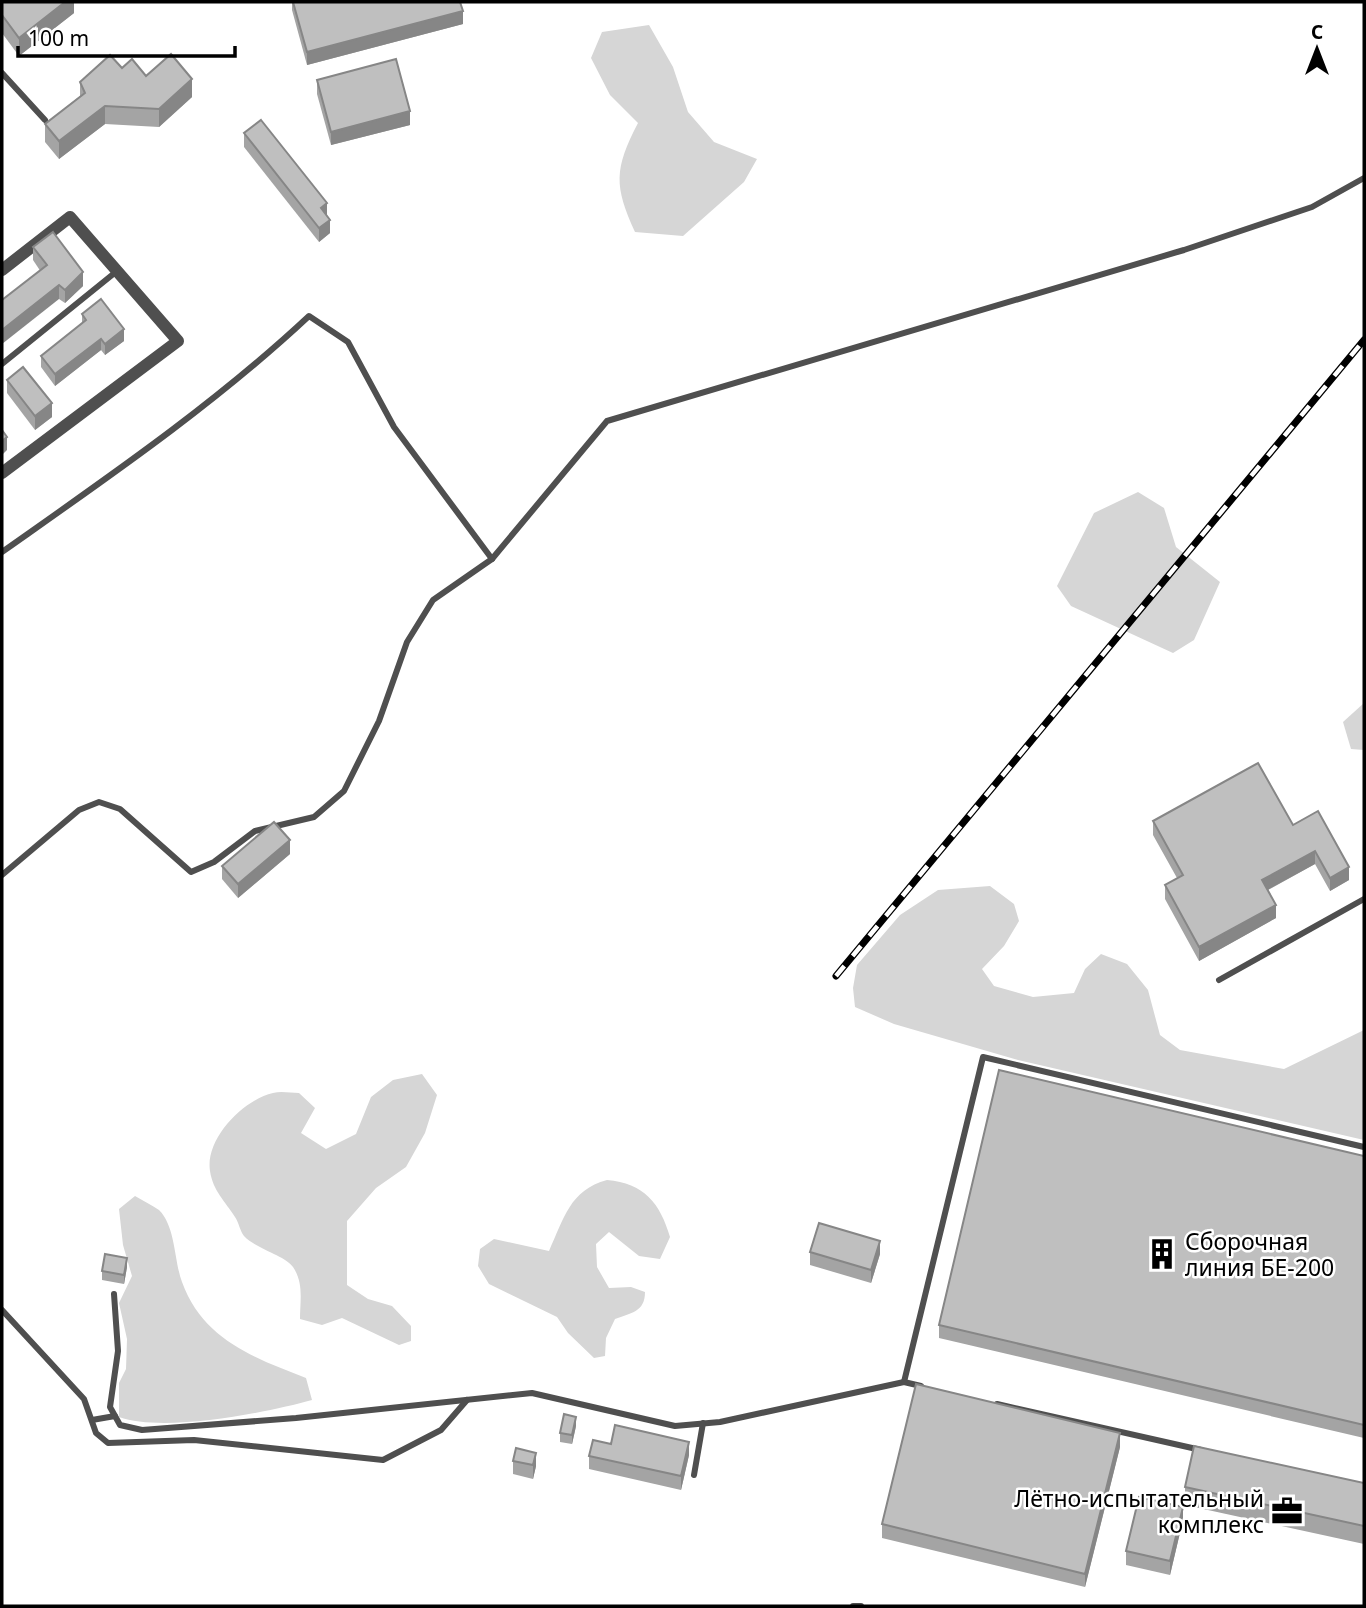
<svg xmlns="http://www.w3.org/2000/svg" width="1366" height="1608" font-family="'Noto Sans',sans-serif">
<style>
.green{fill:#d6d6d6}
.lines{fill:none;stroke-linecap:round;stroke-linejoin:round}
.service{stroke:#4f4f4f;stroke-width:6}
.minor{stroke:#4f4f4f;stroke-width:12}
.rail-casing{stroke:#000;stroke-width:7}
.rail{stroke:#fff;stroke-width:4.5;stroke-dasharray:13;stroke-linecap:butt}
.wall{fill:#a4a4a4}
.shaded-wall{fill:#868686}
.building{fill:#bfbfbf;stroke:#868686;stroke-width:2}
.labels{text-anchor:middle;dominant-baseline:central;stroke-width:5;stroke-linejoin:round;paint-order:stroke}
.poi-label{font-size:23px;fill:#000;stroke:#fff;text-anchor:start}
</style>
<rect width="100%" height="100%" fill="#fff"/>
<!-- green -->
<g class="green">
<path d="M649,25L673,67L688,112L714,142L757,159L744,182L683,236L635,232C614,186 614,169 638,123L610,95L591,58L602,32Z"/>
<polygon points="1138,492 1164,508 1176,547 1220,582 1194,640 1173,653 1071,606 1057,586 1094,513"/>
<polygon points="1364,703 1364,750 1351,749 1343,722"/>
<polygon points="990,886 1014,904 1019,921 1004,946 982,969 994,986 1033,997 1074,993 1085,969 1101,954 1127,964 1148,990 1160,1035 1180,1050 1284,1069 1364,1030 1364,1140 1018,1060 894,1024 855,1007 853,988 857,965 900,915 938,890"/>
<path d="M422,1074L437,1095L425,1133L406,1167L376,1188L347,1221V1285L368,1299L392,1306L411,1326V1341L399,1345L342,1318L322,1325L300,1319C300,1301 304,1283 293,1267C286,1256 256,1249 244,1236C240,1231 239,1223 235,1217C225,1201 213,1191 210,1171C205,1139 243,1100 273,1093C281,1091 291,1093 299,1093L315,1108L301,1133L326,1149L356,1134L371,1097L393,1080Z"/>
<path d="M607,1180C644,1183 660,1203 670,1237L660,1259L639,1256L609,1232L596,1244L597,1267L609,1288L631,1287L645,1292C645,1312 631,1313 615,1319L606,1338L605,1356L594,1358L568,1333L557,1317L489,1284L478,1266L480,1249L494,1239L549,1251C564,1218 570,1190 607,1180Z"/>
<path d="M135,1196C143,1201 152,1205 159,1210C176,1227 174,1261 182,1282C203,1340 255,1358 306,1378L312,1400C265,1413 164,1433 119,1417V1383L126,1369L127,1339L119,1303L132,1276L123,1245L119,1209Z"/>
</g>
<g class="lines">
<!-- service -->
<g class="service">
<polyline points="2,73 45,120"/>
<polyline points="2,364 117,271"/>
<path d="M2,552C107,478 215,404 309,316L348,342L394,427L492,559"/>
<polyline points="2,875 79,810 99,802 120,809 191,872 214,862 255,831 314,817 344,791 379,721 407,642 433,600 492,559 607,421 1184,250 1312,207 1364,178"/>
<polyline points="1219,980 1364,899"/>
<polyline points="114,1294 118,1351 110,1407 120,1425 142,1430 296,1418 532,1393 675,1426 720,1422 904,1382 921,1386"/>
<polyline points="2,1310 84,1399 96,1433 108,1443 194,1440 383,1460 441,1430 467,1400"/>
<polyline points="904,1382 983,1057 1364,1147"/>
<polyline points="997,1404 1201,1450"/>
<polyline points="92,1420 115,1416"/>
<polyline points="694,1475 703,1423"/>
<polyline points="853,1606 861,1606"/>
</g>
<!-- minor -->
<polyline class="minor" points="2,270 70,217 178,341 2,473"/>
<defs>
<polyline id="rail" points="836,976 1364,340"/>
</defs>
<!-- rail casing -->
<use href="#rail" class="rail-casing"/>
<!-- rail -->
<use href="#rail" class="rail"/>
</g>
<!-- wall -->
<g class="wall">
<polygon points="2,2 74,2 74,13 19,56 2,33"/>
<polygon points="292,2 460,2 463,24 307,65 292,10"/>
<polygon points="122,68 146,76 192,97 159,127 105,124 59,159 45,142 45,124 80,96 80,82"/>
<polygon points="317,80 410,125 331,145 317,94"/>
<polygon points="244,133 327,216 330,233 319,242 244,147"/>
<polygon points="33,247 83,286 65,303 59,299 33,260"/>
<polygon points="82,314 124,341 105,355 101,350 55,386 41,367 41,356 82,323"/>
<polygon points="7,380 52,417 35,430 7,393"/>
<polygon points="1153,821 1293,825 1349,880 1330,891 1315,864 1268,890 1276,918 1199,961 1165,899 1165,885 1177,878 1153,835"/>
<polygon points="290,854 238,898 222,879 222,866"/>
<polygon points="1364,1156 1364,1438 939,1338 939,1325"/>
<polygon points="810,1252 880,1254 871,1283 810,1265"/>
<polygon points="127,1267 124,1284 102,1280 102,1271"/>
<polygon points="576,1426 572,1444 560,1442 560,1433"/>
<polygon points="611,1444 689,1455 681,1490 589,1469 589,1456"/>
<polygon points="1120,1447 1085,1587 882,1538 882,1524"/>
<polygon points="513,1461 536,1466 533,1479 513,1474"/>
<polygon points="1364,1483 1364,1544 1185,1505 1185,1487"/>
<polygon points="1183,1520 1170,1575 1126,1565 1126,1551"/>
</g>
<!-- shaded-wall -->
<g class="shaded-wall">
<polygon points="65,2 74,2 74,13 19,56 19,38"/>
<polygon points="463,11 463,24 307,65 307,52"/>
<polygon points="192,79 192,97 159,127 159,109"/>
<polygon points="105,106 105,124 59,159 59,141"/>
<polygon points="410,111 410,125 331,145 331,132"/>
<polygon points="327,203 327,217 321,208"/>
<polygon points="330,220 330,233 319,242 319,228"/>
<polygon points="83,272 83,286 65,303 65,290"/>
<polygon points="59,285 59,299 2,344 2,330"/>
<polygon points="124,329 124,341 105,355 105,344"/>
<polygon points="101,339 101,350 55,386 55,374"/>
<polygon points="52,403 52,417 35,430 35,416"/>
<polygon points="7,437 7,450 2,455 2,441"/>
<polygon points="290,840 290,854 238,898 238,884"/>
<polygon points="1315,851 1315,864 1262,893 1262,880"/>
<polygon points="1349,867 1349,880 1330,891 1330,878"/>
<polygon points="1276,905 1276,918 1199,961 1199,947"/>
<polygon points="880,1241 880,1254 871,1283 871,1270"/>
<polygon points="127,1258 127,1267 124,1284 124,1275"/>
<polygon points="576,1417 576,1426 572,1444 572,1435"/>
<polygon points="1120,1433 1120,1447 1085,1587 1085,1574"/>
<polygon points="689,1442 689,1455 681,1490 681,1476"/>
<polygon points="536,1453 536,1466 533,1479 533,1465"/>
<polygon points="1183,1507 1183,1520 1170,1575 1170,1561"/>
</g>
<!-- building -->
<g class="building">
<polygon points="2,2 65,2 19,38 2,15"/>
<polygon points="293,2 460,2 463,11 307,52"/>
<polygon points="171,54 192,79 159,109 105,106 59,141 45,124 85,93 80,82 110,55 122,68 132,59 146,76"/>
<polygon points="396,59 410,111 331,132 317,80"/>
<polygon points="261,120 327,203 321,208 330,220 319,228 244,133"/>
<polygon points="53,232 83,272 65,290 59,285 2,330 2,300 47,265 33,247"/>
<polygon points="101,299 124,329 105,344 101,339 55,374 41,356 86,320 82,314"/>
<polygon points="23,367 52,403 35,416 7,380"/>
<polygon points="2,430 7,437 2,441"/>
<polygon points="1258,763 1293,825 1318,811 1349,867 1330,878 1315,851 1262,880 1276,905 1199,947 1165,885 1183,875 1153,821"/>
<polygon points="274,822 290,840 238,884 222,866"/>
<polygon points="999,1070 1364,1156 1364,1425 939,1325"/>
<polygon points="819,1223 880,1241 871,1270 810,1252"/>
<polygon points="105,1254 127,1258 124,1275 102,1271"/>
<polygon points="916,1384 1120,1433 1085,1574 882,1524"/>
<polygon points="564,1414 576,1417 572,1435 560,1433"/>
<polygon points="615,1425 689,1442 681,1476 589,1456 593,1440 611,1444"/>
<polygon points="1194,1446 1364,1483 1364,1526 1185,1487"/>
<polygon points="516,1448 536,1453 533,1465 513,1461"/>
<polygon points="1139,1497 1183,1507 1170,1561 1126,1551"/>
</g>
<!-- icons -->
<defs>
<symbol id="building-bare" viewBox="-9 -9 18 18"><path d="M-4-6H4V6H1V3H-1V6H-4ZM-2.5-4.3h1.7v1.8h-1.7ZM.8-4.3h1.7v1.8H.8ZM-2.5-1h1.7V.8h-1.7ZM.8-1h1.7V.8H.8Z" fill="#000" stroke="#fff" stroke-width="2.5" paint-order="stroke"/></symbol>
<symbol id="office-bare" viewBox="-9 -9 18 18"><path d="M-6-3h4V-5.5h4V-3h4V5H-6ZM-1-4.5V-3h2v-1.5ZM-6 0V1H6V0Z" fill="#000" stroke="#fff" stroke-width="2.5" paint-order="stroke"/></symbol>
</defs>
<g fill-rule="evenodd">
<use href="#building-bare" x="1140" y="1232" width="44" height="44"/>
<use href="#office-bare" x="1265" y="1489" width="44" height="44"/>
</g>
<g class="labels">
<!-- poi labels -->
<g class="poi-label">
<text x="1185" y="1241">Сборочная<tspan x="1185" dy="26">линия БЕ-200</tspan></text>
<text x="1264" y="1498" text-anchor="end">Лётно-испытательный<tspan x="1264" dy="26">комплекс</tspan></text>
</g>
</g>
<!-- border -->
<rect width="1366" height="1608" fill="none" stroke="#000000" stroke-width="7"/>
<!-- north arrow -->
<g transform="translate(1317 49)" stroke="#ffffff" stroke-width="5" paint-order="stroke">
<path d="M0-5L12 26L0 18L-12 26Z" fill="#000000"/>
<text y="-10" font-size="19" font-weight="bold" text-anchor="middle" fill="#000000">С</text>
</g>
<!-- scale -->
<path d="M18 46v10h217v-10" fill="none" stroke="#000000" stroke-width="3.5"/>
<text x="28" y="46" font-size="21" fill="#000000" stroke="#ffffff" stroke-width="5" paint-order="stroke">100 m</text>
</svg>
